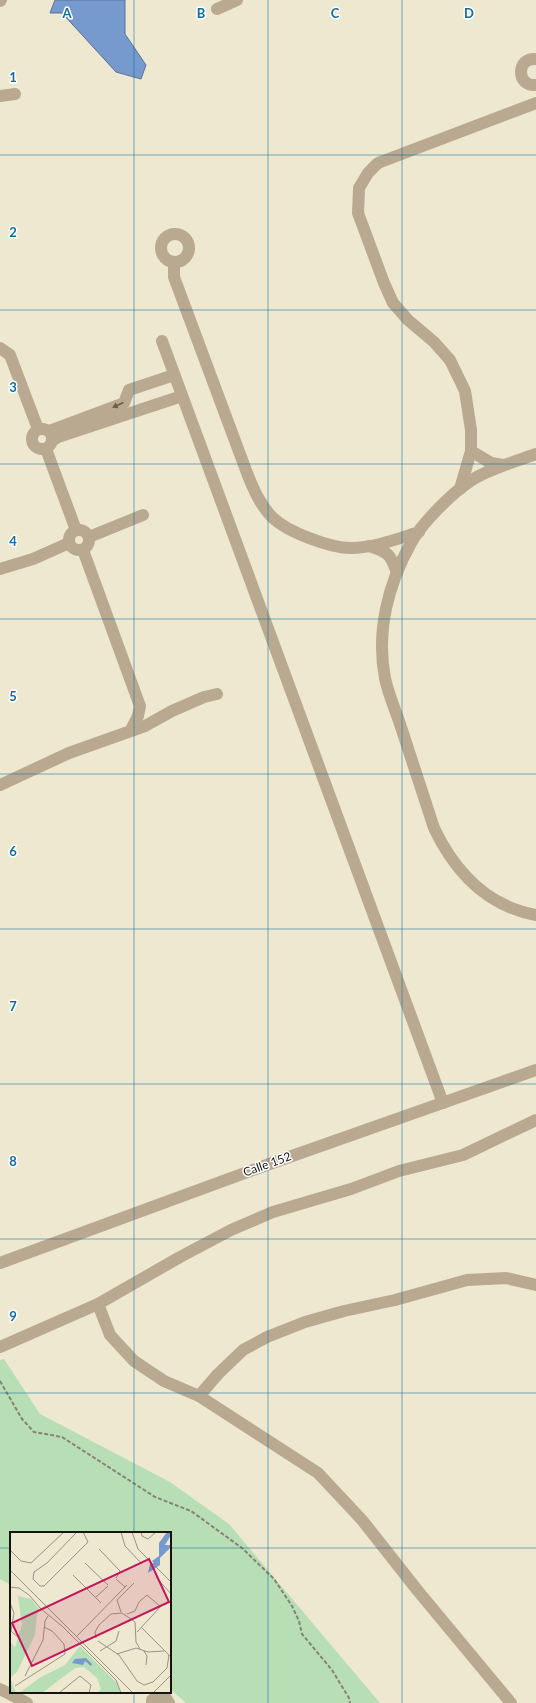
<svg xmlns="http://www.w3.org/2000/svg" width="536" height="1703" font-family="Lato,sans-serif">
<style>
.green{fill:#b8deb6}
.water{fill:#769ace;stroke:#597294}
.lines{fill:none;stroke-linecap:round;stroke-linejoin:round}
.path{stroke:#878372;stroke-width:2;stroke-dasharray:4 2;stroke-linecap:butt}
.street{stroke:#b9a990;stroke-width:12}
.oneway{fill:#685e4e}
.grid{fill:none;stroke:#136c9c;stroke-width:1;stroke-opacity:0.55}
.labels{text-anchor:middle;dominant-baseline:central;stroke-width:3;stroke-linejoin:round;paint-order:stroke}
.street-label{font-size:12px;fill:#16140c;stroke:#fff}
.inset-road{fill:none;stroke:#989382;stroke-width:1}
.view{fill:#c2185b;fill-opacity:0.15;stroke:#c2185b;stroke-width:2}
.inset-edge{fill:none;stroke:#16140c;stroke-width:2}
.grid-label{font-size:13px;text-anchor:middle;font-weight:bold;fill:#136c9c;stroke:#fff;stroke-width:3;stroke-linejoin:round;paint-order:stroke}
</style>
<rect width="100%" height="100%" fill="#eee8d0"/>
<!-- green -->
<polygon class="green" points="4,1359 40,1414 170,1482 229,1524 380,1703 186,1703 170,1689 170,1533 11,1533 11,1585 0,1579 0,1360"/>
<!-- water -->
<polygon class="water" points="55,0 125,0 125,34 146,65 141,79 116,72 62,13 50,13"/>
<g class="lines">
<!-- path -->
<polyline class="path" points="0,1381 22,1419 34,1432 62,1437 155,1497 191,1511 242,1548 274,1579 292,1606 299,1621 302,1634 332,1670 349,1698 350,1703"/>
<!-- street -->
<g class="street">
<polyline points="0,1 1,0"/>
<polyline points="217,9 237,0"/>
<path d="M536,59C516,57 516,87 536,85"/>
<polyline points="0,96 15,94"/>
<circle cx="175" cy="248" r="14"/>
<path d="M174,262V277L247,473C253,488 260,505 272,517C287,532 330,548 351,548C374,548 397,539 419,532"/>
<polyline points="162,341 443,1103"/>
<polyline points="0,348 10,355 38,429"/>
<circle cx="42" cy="439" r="10"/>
<polyline points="49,431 124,403 129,390 174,375"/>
<polyline points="53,440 58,437 182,396"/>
<polyline points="46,449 76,530"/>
<polyline points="471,451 491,463 503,465"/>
<path d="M536,454C517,461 485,470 469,482C450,495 422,523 411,543C388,584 376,632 385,678C388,694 396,711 401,727C412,761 423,794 434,828C455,872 486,906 536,915"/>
<polyline points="460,489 471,451 471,430 465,391 450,360 434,342 408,320 393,303 384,283 358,213 359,188 368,173 378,163 536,103"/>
<circle cx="79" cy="540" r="10"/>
<polyline points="89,537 143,515"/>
<path d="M369,546C389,553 390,553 397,573"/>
<polyline points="83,550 140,706 138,716 131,730"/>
<polyline points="0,569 33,559 69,543"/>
<polyline points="0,785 69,753 145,726 172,711 204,697 217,694"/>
<polyline points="0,1263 275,1162 536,1070"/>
<polyline points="98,1304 110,1335 134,1361 164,1381 199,1396 318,1473 362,1520 418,1591 511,1703"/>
<polyline points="0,1347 98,1304 180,1257 231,1230 273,1212 351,1189 399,1171 463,1155 536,1120"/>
<polyline points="199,1396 218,1374 243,1350 267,1337 305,1322 344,1311 395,1300 467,1280 506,1278 536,1285"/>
<polyline points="0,1689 27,1703"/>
<polyline points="152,1703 152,1700 158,1696 166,1698 169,1703"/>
</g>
</g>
<!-- one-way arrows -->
<defs><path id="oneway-solid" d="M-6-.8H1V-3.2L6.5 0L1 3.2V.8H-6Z"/></defs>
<use class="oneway" href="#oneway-solid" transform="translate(118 405) rotate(155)"/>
<!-- grid -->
<path class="grid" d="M134,0V1533M268,0V1703M402,0V1703M0,155H536M0,310H536M0,464H536M0,619H536M0,774H536M0,929H536M0,1084H536M0,1239H536M0,1393H536M0,1548H11M170,1548H536M134,1692V1703"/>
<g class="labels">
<!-- street labels -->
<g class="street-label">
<text transform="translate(267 1164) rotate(-20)">Calle 152</text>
</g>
</g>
<!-- overview -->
<g transform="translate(10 1532)">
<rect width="161" height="161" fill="#eee8d0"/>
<path d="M8,64L21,67L30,78L27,83L25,103L7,140L0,146L6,161H0V110L5,115L12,93ZM70,114L107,151L110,161H88L91,157L87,146L74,135L65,136L32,161H9L31,145L55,133Z" fill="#b8deb6"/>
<path d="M157,0H161V3L155,13H161V15L150,26V33L138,41L140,32L144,31L142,29L149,24V11ZM76,126L82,132L81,134L75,129L73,133L62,131L65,127Z" fill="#769ace"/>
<path class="inset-road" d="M67,0L37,31L24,40L23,47L30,54H34L78,10L73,0M111,0L115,14L132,32M122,0L128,17L161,50M131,0L132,4L138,7L146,0M89,17L110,39L106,46M0,18L11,29L21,31L54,0M75,31L98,53M0,38L123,161M63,43L91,71M146,45L161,62M106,47L115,55M0,55L9,56L19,63L31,77L52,94L106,148L111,161M86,65L98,54M0,71L4,81L1,99M111,80L107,68L124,51M117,82L125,79L129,70L137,63L151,75M131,95L160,124M0,98L3,101L8,105L9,104H7M127,100L152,73M67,104L117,53M86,106L85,100L89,93L101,82L112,81L125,90L126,110L130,117M88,109L109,123L127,149L134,153L143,150L157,136L159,123M90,119L106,109L109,99M134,119L137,124L136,133M107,122L126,116L138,120L154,119M15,144L33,108L35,89L38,84M5,154L55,122L54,112L42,99L34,95M49,161L70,144L81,153L79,161M143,161L161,143"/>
<path class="view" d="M139,27L159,70L22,134L2,91Z"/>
<rect width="161" height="161" class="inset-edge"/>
</g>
<g class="grid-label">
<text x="67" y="18">A</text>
<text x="201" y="18">B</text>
<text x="335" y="18">C</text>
<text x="469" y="18">D</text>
<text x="13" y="82">1</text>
<text x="13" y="237">2</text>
<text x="13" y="392">3</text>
<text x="13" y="546">4</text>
<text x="13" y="701">5</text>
<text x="13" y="856">6</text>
<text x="13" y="1011">7</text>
<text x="13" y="1166">8</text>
<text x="13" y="1321">9</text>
</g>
</svg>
